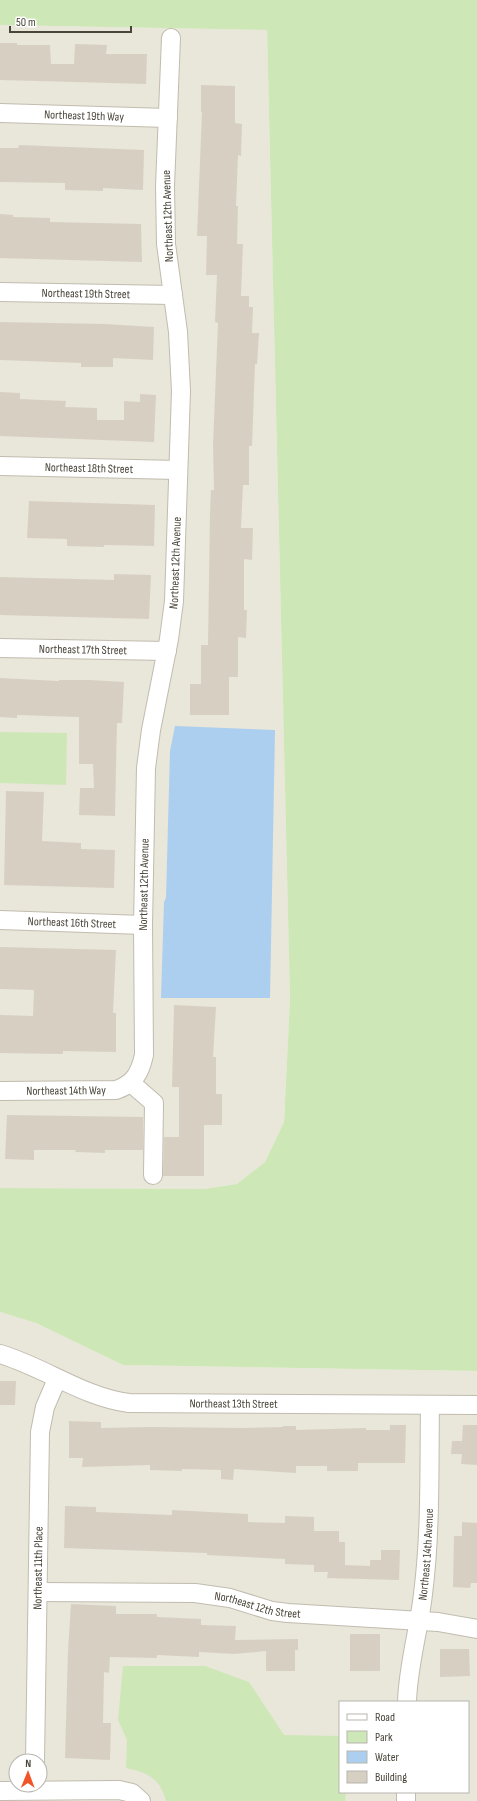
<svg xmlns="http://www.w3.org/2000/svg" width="477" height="1801" font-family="'Sofia Sans Condensed',sans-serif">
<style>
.residential{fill:#e9e6da;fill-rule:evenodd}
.green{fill:#cee7b7}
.water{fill:#accfef}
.building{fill:#d7d0c2}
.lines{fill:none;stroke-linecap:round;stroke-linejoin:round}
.minor-casing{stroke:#c1bcaf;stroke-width:20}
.minor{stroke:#fff;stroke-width:18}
.labels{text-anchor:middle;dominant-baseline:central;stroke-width:3;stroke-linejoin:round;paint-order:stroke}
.street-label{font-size:12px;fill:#4a453a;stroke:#fff}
</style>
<rect width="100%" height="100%" fill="#f5f3ec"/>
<!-- residential -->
<g class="residential">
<polygon points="0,25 267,30 290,999 284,1122 265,1162 237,1184 204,1189 0,1188"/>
<path d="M0,1312L36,1323L123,1365L477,1371V1801H0ZM340,1702H468V1792H340ZM16,1761H40V1785H16Z"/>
</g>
<!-- green -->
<g class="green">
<polygon points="0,0 477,0 477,1371 123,1365 36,1323 0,1312 0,1188 204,1189 237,1184 265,1162 284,1122 290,999 267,30 0,25"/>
<polygon points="0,732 67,733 66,785 0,783"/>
<path d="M123,1666H205L249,1682L284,1735L340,1736V1792H346L345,1801H166C160,1778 147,1772 126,1768L127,1740L118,1720Z"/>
</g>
<!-- water -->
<polygon class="water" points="175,726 275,730 270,998 161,998 164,902 166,898 170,751"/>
<!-- building -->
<g class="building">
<polygon points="0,43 17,43 17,45 50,45 51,64 74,64 75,44 107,45 106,54 147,54 146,84 0,80"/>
<polygon points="201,85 235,86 235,123 242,124 241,156 238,155 236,206 238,206 237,244 243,244 241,296 249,296 249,307 253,307 252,333 259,333 257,364 255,364 252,446 249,446 249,485 243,485 241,528 253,528 252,560 244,559 244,610 247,610 246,638 238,637 238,677 229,677 229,715 190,715 190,684 201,684 201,645 208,645 210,514 211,490 214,490 213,445 218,323 215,322 217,275 206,275 207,236 197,236 202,112 201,112"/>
<polygon points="19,145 144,150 143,190 103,188 103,191 65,190 65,183 0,182 0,148 18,148"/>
<polygon points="0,214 13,215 13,217 50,218 50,222 141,224 142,262 0,258"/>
<polygon points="0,322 105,324 154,327 153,360 113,358 113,367 81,367 81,363 0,360"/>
<polygon points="0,392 20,393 20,399 66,401 65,407 97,408 97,420 124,420 124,401 140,402 140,394 156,395 154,442 0,436"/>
<polygon points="29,501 155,505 154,546 104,545 104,547 67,546 67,539 27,538"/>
<polygon points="114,574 151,575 149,619 0,615 0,577 114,580"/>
<polygon points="0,678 59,681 59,680 90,680 124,682 122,723 117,723 115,816 79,815 80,788 94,788 93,764 79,764 79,717 17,715 17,718 0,717"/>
<polygon points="6,791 44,792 42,841 81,843 81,849 115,850 114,888 4,885"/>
<polygon points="0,947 116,950 113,1013 116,1013 116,1052 63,1051 63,1054 0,1053 0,1015 33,1016 34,990 0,989"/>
<polygon points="174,1005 216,1007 213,1057 216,1057 216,1094 222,1094 222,1125 204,1125 204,1176 163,1176 164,1137 179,1137 179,1087 172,1087"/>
<polygon points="7,1115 143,1117 143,1150 105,1150 105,1153 75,1152 76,1150 34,1150 34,1160 5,1159"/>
<polygon points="0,1381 16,1381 15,1405 0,1405"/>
<polygon points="69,1421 101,1422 101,1428 151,1427 241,1428 283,1427 283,1426 296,1426 296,1430 366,1428 366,1430 390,1430 390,1425 406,1425 405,1463 358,1463 358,1471 327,1471 327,1466 296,1466 296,1473 234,1469 233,1480 221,1479 221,1470 182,1469 182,1471 150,1470 150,1465 82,1467 83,1458 69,1458"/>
<polygon points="463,1425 477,1425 477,1465 461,1464 462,1454 451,1454 452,1441 462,1441"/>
<polygon points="65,1506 96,1507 96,1512 172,1515 172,1510 248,1514 248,1522 285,1523 285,1516 314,1517 314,1531 339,1531 339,1542 345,1542 345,1565 370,1566 370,1560 381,1560 381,1550 400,1550 399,1580 327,1578 328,1572 314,1572 314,1565 285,1564 285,1559 207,1555 207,1553 64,1548"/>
<polygon points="462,1522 477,1523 477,1583 471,1583 470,1588 453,1587 454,1536 462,1536"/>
<polygon points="71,1604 116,1606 116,1614 157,1614 157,1617 201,1619 201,1625 236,1626 235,1640 298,1639 298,1650 295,1650 295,1671 266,1671 266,1651 234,1654 199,1652 199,1657 157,1655 157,1658 110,1657 109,1673 104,1672 103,1723 111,1723 110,1760 65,1758 68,1651"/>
<rect x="350" y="1634" width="30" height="37"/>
<polygon points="440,1649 469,1649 470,1676 440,1677"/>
</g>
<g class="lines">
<defs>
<g id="minor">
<path id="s1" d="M0,113L168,118"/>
<path id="s2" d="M0,292L173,295"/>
<path id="s3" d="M0,466L178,470"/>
<path id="s4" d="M0,648L167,651"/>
<path id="s5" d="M0,920L143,925"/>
<polyline points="131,1083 154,1103 153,1175"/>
<path id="s6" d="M0,1091L116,1090C134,1084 140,1073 144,1055L143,925L146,768L151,730L169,639L174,601L181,391L178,332L166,244L165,186L171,38"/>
<path id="s7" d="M0,1354C44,1367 83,1397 129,1403L477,1405"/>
<path id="s8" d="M38,1592L195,1593L230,1598L272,1611L288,1613L438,1622L477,1629"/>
<path id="s9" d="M407,1702C408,1665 419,1630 423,1594C431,1531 429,1468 430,1405"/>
<path id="s10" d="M35,1761L40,1432L45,1407L57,1379"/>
<polyline points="0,1791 119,1790 132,1793 141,1801"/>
<polyline points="406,1801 406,1792"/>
</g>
</defs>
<!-- minor casing -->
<use href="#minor" class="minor-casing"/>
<!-- minor -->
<use href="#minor" class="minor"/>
</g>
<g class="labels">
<!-- street labels -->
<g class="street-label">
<text stroke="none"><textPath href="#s1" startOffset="84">Northeast 19th Way</textPath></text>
<text transform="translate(168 216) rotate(-92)">Northeast 12th Avenue</text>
<text stroke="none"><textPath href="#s2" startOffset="86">Northeast 19th Street</textPath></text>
<text stroke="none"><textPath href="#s3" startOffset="89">Northeast 18th Street</textPath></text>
<text stroke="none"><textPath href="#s6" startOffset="658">Northeast 12th Avenue</textPath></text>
<text stroke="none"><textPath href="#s4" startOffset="83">Northeast 17th Street</textPath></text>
<text stroke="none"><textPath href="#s6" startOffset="334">Northeast 12th Avenue</textPath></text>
<text stroke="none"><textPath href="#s5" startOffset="72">Northeast 16th Street</textPath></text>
<text stroke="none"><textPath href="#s6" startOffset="66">Northeast 14th Way</textPath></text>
<text stroke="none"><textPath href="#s7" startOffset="243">Northeast 13th Street</textPath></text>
<text stroke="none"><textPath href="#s9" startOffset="149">Northeast 14th Avenue</textPath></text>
<text stroke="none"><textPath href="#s10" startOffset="193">Northeast 11th Place</textPath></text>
<text stroke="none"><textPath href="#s8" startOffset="221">Northeast 12th Street</textPath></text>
</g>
</g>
<!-- legend -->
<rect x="339" y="1701" width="130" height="92" fill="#ffffff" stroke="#b7b5b0"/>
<rect x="347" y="1714" width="20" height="6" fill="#ffffff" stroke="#b7b5b0"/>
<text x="375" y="1721" font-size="12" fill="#4a453a">Road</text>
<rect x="347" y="1731" width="20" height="12" fill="#cee7b7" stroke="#b7b5b0"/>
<text x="375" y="1741" font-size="12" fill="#4a453a">Park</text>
<rect x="347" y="1751" width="20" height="12" fill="#accfef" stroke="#b7b5b0"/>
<text x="375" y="1761" font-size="12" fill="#4a453a">Water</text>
<rect x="347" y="1771" width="20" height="12" fill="#d7d0c2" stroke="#b7b5b0"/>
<text x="375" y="1781" font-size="12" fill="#4a453a">Building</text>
<!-- north arrow -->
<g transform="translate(28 1773) rotate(1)"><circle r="19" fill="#ffffff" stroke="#b7b5b0"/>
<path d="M0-3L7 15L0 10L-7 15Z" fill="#f25427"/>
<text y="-6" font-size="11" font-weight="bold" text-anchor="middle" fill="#4a453a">N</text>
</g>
<!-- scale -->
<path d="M10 26v6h121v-6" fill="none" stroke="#4a453a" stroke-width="2"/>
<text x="16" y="26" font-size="12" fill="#4a453a" stroke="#ffffff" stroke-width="3" paint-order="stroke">50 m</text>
</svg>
